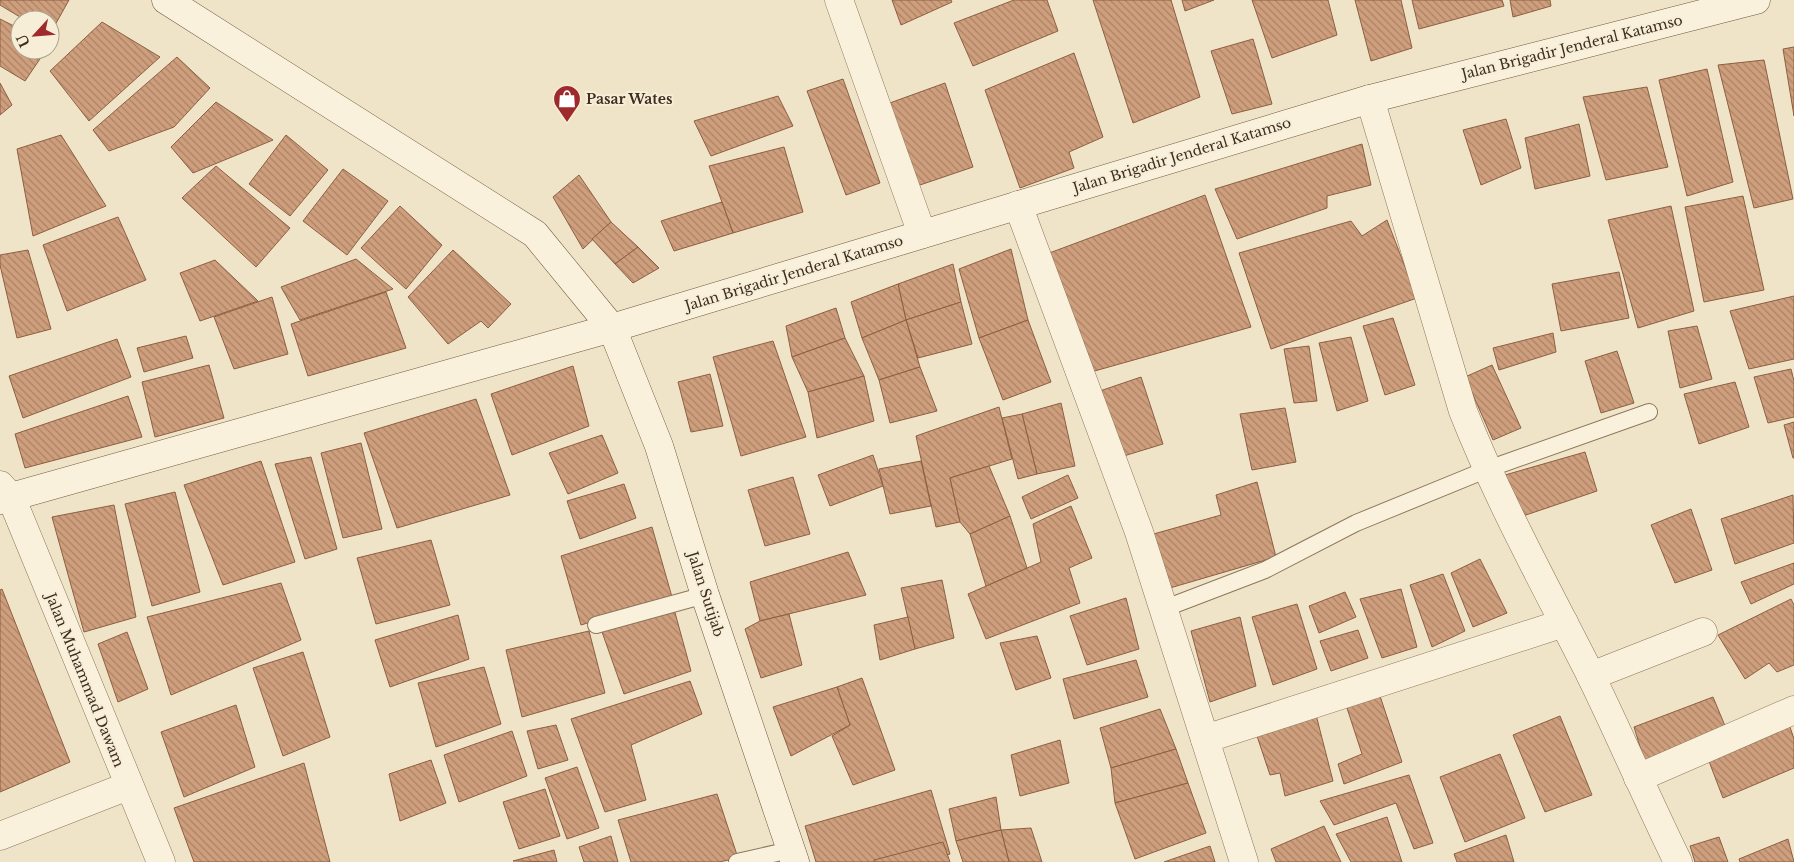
<svg xmlns="http://www.w3.org/2000/svg" width="1794" height="862" font-family="'Libre Baskerville',serif">
<style>
.building{fill:url(#building-back-hatch);stroke:#8d5f41}
.lines{fill:none;stroke-linecap:round;stroke-linejoin:round}
.lane-casing{stroke:#8d765c;stroke-width:18}
.street-casing{stroke:#8d765c;stroke-width:29}
.secondary-casing{stroke:#6f573f;stroke-width:29}
.lane{stroke:#faf1dc;stroke-width:16}
.street{stroke:#faf1dc;stroke-width:28}
.secondary{stroke:#faf1dc;stroke-width:28}
.labels{text-anchor:middle;dominant-baseline:central;stroke-width:4;stroke-linejoin:round;paint-order:stroke}
.street-label{font-size:14px;fill:#3d2e20;stroke:#f7eed8}
.poi-label{font-size:14px;font-weight:bold;fill:#3d2e20;stroke:#f7eed8;text-anchor:start}
</style>
<defs>
<pattern id="building-back-hatch" width="6" height="6" patternUnits="userSpaceOnUse" patternTransform="scale(1.25)"><rect width="6" height="6" fill="#cf9f7d"/><path d="M-1 5l2 2M0 0l6 6M5-1l2 2" fill="none" stroke="#a98266"/></pattern>
</defs>
<rect width="100%" height="100%" fill="#f0e4c8"/>
<!-- building -->
<g class="building">
<polygon points="0,0 69,0 50,34 50,20 25,20 0,5"/>
<polygon points="892,0 951,0 952,2 901,25"/>
<polygon points="1014,0 1047,0 1058,31 973,66 954,23"/>
<polygon points="1093,0 1171,0 1200,97 1133,123"/>
<polygon points="1182,0 1214,0 1185,11"/>
<polygon points="1252,0 1328,0 1337,35 1272,58"/>
<polygon points="1355,0 1401,0 1412,48 1371,61"/>
<polygon points="1412,0 1502,0 1504,6 1419,29"/>
<polygon points="1510,0 1550,0 1551,6 1513,17"/>
<polygon points="0,19 20,29 20,50 46,50 25,81 0,66"/>
<polygon points="102,22 160,57 89,121 50,71"/>
<polygon points="1253,39 1272,104 1232,114 1211,51"/>
<polygon points="1794,47 1794,116 1783,49"/>
<polygon points="1074,53 1103,137 1069,152 1074,168 1020,188 985,90"/>
<polygon points="177,57 210,88 174,127 109,151 93,130"/>
<polygon points="1764,60 1793,199 1754,208 1718,65"/>
<polygon points="1707,69 1733,182 1687,196 1659,80"/>
<polygon points="843,79 880,183 846,195 807,91"/>
<polygon points="0,83 12,105 0,115"/>
<polygon points="945,83 973,167 917,186 887,104"/>
<polygon points="1647,87 1668,167 1606,180 1583,97"/>
<polygon points="778,96 793,126 711,156 694,121"/>
<polygon points="216,102 273,140 193,173 171,147"/>
<polygon points="1506,119 1521,168 1481,185 1463,130"/>
<polygon points="1579,124 1590,176 1535,189 1525,138"/>
<polygon points="61,135 106,206 33,236 17,149"/>
<polygon points="286,135 328,170 290,216 249,184"/>
<polygon points="1362,144 1371,185 1327,196 1327,208 1237,239 1215,189"/>
<polygon points="784,147 803,212 733,233 709,166"/>
<polygon points="216,166 290,228 256,267 182,198"/>
<polygon points="343,169 388,201 347,255 303,221"/>
<polygon points="579,175 611,222 583,249 553,197"/>
<polygon points="1205,195 1251,327 1091,372 1044,255"/>
<polygon points="1743,196 1764,290 1704,302 1685,207"/>
<polygon points="722,202 733,233 674,251 661,221"/>
<polygon points="400,206 442,245 406,289 361,248"/>
<polygon points="1671,206 1694,311 1638,328 1608,220"/>
<polygon points="118,217 146,280 67,311 43,245"/>
<polygon points="1387,220 1417,298 1271,349 1239,253 1351,221 1362,236"/>
<polygon points="611,222 638,247 615,264 592,239"/>
<polygon points="638,247 659,268 633,283 615,264"/>
<polygon points="1011,249 1028,320 979,338 959,269"/>
<polygon points="28,250 51,329 17,338 0,265 0,255"/>
<polygon points="453,250 511,304 488,328 481,321 448,344 408,297"/>
<polygon points="356,259 393,289 300,320 281,287"/>
<polygon points="215,260 258,301 200,321 180,273"/>
<polygon points="953,264 961,302 906,320 898,284"/>
<polygon points="1619,272 1629,318 1561,331 1552,284"/>
<polygon points="898,284 906,320 862,338 851,302"/>
<polygon points="386,292 406,348 308,376 291,324"/>
<polygon points="1794,296 1794,359 1749,369 1730,311"/>
<polygon points="272,297 288,354 234,369 214,317"/>
<polygon points="961,302 972,344 918,358 906,320"/>
<polygon points="836,308 845,338 792,357 786,326"/>
<polygon points="1393,318 1415,385 1385,395 1363,326"/>
<polygon points="906,320 920,367 879,380 862,338"/>
<polygon points="1028,320 1051,382 1003,400 979,338"/>
<polygon points="1697,326 1712,379 1680,388 1668,331"/>
<polygon points="1553,333 1556,352 1499,370 1493,348"/>
<polygon points="186,336 193,358 144,372 137,348"/>
<polygon points="1351,337 1368,401 1337,411 1319,343"/>
<polygon points="845,338 864,376 808,392 792,357"/>
<polygon points="117,339 131,377 23,418 9,376"/>
<polygon points="773,341 806,437 741,456 713,357"/>
<polygon points="1309,346 1317,401 1294,403 1284,349"/>
<polygon points="1617,351 1634,403 1601,413 1585,361"/>
<polygon points="209,365 224,418 155,437 142,382"/>
<polygon points="1492,365 1521,428 1493,440 1465,377"/>
<polygon points="573,366 589,426 512,455 491,394"/>
<polygon points="920,367 937,411 890,423 879,380"/>
<polygon points="1791,369 1794,381 1794,417 1768,423 1754,377"/>
<polygon points="710,374 723,426 691,432 678,382"/>
<polygon points="864,376 874,421 817,438 808,392"/>
<polygon points="1141,377 1163,444 1114,459 1094,393"/>
<polygon points="1735,382 1749,427 1699,444 1684,394"/>
<polygon points="128,396 142,437 25,468 15,434"/>
<polygon points="476,399 510,495 397,528 364,433"/>
<polygon points="1061,403 1075,466 1037,474 1022,414"/>
<polygon points="999,407 1012,459 950,478 960,522 936,527 916,436"/>
<polygon points="1285,408 1296,462 1252,470 1240,414"/>
<polygon points="1022,414 1037,474 1018,479 1002,418"/>
<polygon points="1794,422 1794,458 1793,458 1784,425"/>
<polygon points="602,435 618,473 568,494 549,453"/>
<polygon points="361,443 382,529 343,538 321,453"/>
<polygon points="1585,452 1597,491 1517,518 1505,475"/>
<polygon points="873,455 883,486 830,506 818,475"/>
<polygon points="311,457 337,549 305,559 275,464"/>
<polygon points="261,461 295,562 223,585 184,485"/>
<polygon points="921,461 931,506 890,514 879,469"/>
<polygon points="989,466 1010,516 970,534 960,522 950,478"/>
<polygon points="1068,475 1078,498 1031,519 1022,497"/>
<polygon points="793,477 810,534 765,546 748,490"/>
<polygon points="1257,482 1276,557 1163,590 1150,535 1221,515 1216,495"/>
<polygon points="624,484 636,518 580,539 567,501"/>
<polygon points="175,492 200,592 152,606 125,504"/>
<polygon points="1793,495 1794,543 1735,564 1721,519"/>
<polygon points="114,505 136,617 84,632 52,517"/>
<polygon points="1071,506 1092,558 1069,568 1080,603 986,639 968,594 1041,562 1033,524"/>
<polygon points="1691,509 1712,570 1675,583 1651,525"/>
<polygon points="1010,516 1027,568 986,586 970,534"/>
<polygon points="652,527 672,597 581,625 561,556"/>
<polygon points="431,540 450,605 376,624 357,558"/>
<polygon points="848,552 866,595 760,621 750,582"/>
<polygon points="1480,559 1507,613 1473,627 1451,573"/>
<polygon points="1794,563 1794,584 1751,604 1741,582"/>
<polygon points="1443,574 1465,631 1432,647 1410,585"/>
<polygon points="942,580 954,638 915,649 901,588"/>
<polygon points="281,583 301,640 171,695 147,617"/>
<polygon points="2,589 70,762 0,792 0,590"/>
<polygon points="1401,589 1417,647 1382,658 1360,599"/>
<polygon points="1345,592 1356,617 1319,633 1309,606"/>
<polygon points="1126,598 1139,649 1087,665 1070,616"/>
<polygon points="1791,599 1794,605 1794,665 1777,672 1769,663 1745,679 1718,635"/>
<polygon points="1297,604 1317,669 1273,685 1252,617"/>
<polygon points="674,609 691,671 624,694 601,629"/>
<polygon points="789,614 802,665 761,678 745,629 760,621"/>
<polygon points="458,615 469,659 390,687 375,640"/>
<polygon points="908,617 915,649 880,660 874,625"/>
<polygon points="1240,617 1256,686 1210,702 1191,631"/>
<polygon points="1358,630 1368,658 1331,671 1320,641"/>
<polygon points="589,631 605,693 522,717 506,650"/>
<polygon points="127,632 148,689 118,702 98,644"/>
<polygon points="1037,636 1051,678 1016,690 1000,643"/>
<polygon points="303,652 330,737 283,756 253,668"/>
<polygon points="1136,660 1148,697 1074,719 1063,679"/>
<polygon points="484,667 501,724 436,747 418,683"/>
<polygon points="862,678 895,770 853,785 832,736 850,725 837,687"/>
<polygon points="690,681 702,714 631,745 646,800 605,812 571,719"/>
<polygon points="837,687 850,725 791,756 773,707"/>
<polygon points="1379,693 1402,762 1344,784 1338,764 1362,754 1346,705"/>
<polygon points="1713,697 1728,733 1647,770 1634,727"/>
<polygon points="236,705 255,767 184,797 161,732"/>
<polygon points="1314,707 1333,781 1285,796 1280,773 1270,775 1254,727"/>
<polygon points="1160,709 1176,749 1111,768 1100,728"/>
<polygon points="1560,716 1592,795 1545,812 1513,735"/>
<polygon points="1788,721 1794,739 1794,768 1723,798 1707,756"/>
<polygon points="556,725 568,760 538,769 527,731"/>
<polygon points="512,731 527,776 459,802 444,755"/>
<polygon points="1060,740 1069,783 1020,796 1011,755"/>
<polygon points="1176,749 1188,783 1115,803 1111,768"/>
<polygon points="1500,754 1525,818 1465,842 1440,777"/>
<polygon points="431,760 446,803 400,821 389,774"/>
<polygon points="304,763 330,862 194,862 174,808"/>
<polygon points="577,767 599,828 567,839 545,778"/>
<polygon points="1409,775 1433,843 1414,849 1396,803 1334,825 1320,801"/>
<polygon points="1188,783 1206,833 1135,859 1115,803"/>
<polygon points="545,789 560,836 519,849 503,802"/>
<polygon points="931,790 950,854 923,862 816,862 805,826"/>
<polygon points="717,794 738,858 719,862 631,862 618,820"/>
<polygon points="996,797 1001,830 956,841 949,809"/>
<polygon points="1387,817 1402,862 1351,862 1336,834"/>
<polygon points="1324,826 1341,862 1276,862 1271,849"/>
<polygon points="1031,828 1042,862 1009,862 1001,830"/>
<polygon points="1001,830 1009,862 963,862 956,841"/>
<polygon points="1506,835 1514,862 1457,862 1454,854"/>
<polygon points="611,836 618,862 584,862 579,847"/>
<polygon points="1719,837 1728,862 1695,862 1690,846"/>
<polygon points="1788,839 1794,862 1740,862 1739,859"/>
<polygon points="943,842 950,862 874,862 874,860"/>
<polygon points="1210,846 1215,862 1164,862"/>
<polygon points="554,850 557,862 513,861"/>
</g>
<g class="lines">
<defs>
<g id="lane">
<polyline points="1163,609 1265,570 1356,523 1488,469 1649,412"/>
<polyline points="596,625 705,595"/>
<polyline points="737,862 790,850"/>
</g>
<g id="street">
<polyline points="839,0 922,234"/>
<path d="M1370,99L1463,411C1498,500 1545,585 1588,670C1619,733 1647,799 1678,862"/>
<polyline points="1018,205 1139,532 1244,862"/>
<polyline points="0,485 11,497 161,862"/>
<polyline points="1591,676 1703,632"/>
<polyline points="1205,739 1564,623"/>
<polyline points="1638,778 1794,710"/>
<polyline points="0,836 128,786"/>
</g>
<g id="secondary">
<polyline points="166,0 535,234 612,328 659,446 705,595 795,862"/>
<polyline points="0,500 612,328 1370,99 1756,0"/>
</g>
</defs>
<!-- lane casing -->
<use href="#lane" class="lane-casing"/>
<!-- street casing -->
<use href="#street" class="street-casing"/>
<!-- secondary casing -->
<use href="#secondary" class="secondary-casing"/>
<!-- lane -->
<use href="#lane" class="lane"/>
<!-- street -->
<use href="#street" class="street"/>
<!-- secondary -->
<use href="#secondary" class="secondary"/>
</g>
<!-- icons -->
<defs>
<symbol id="shop-pin" viewBox="-11 -11 22 30"><path d="M0 17L-7.5 6A9.5 9.5 0 1 1 7.5 6Z" fill="#9e2a2b" stroke="#f7eed8"/><path d="M-5-2.5h2.3a2.7 3.5 0 0 1 5.4 0H5L5.5 6h-11ZM-1.5-2.5h3a1.5 2.3 0 0 0-3 0Z" fill="#fff"/></symbol>
</defs>
<g fill-rule="evenodd">
<use href="#shop-pin" x="551" y="83" width="32" height="43"/>
</g>
<g class="labels">
<!-- street labels -->
<g class="street-label">
<text transform="translate(1572 47) rotate(-14)">Jalan Brigadir Jenderal Katamso</text>
<text transform="translate(1182 155) rotate(-17)">Jalan Brigadir Jenderal Katamso</text>
<text transform="translate(794 273) rotate(-17)">Jalan Brigadir Jenderal Katamso</text>
<text transform="translate(706 594) rotate(72)">Jalan Sutijab</text>
<text transform="translate(85 680) rotate(68)">Jalan Muhammad Dawam</text>
</g>
<!-- poi labels -->
<g class="poi-label">
<text x="586" y="99">Pasar Wates</text>
</g>
</g>
<!-- north arrow -->
<g transform="translate(35 35) rotate(244)"><circle r="24" fill="#f7eed8" stroke="#ada18e"/>
<path d="M0-4L9 19L0 12L-9 19Z" fill="#9e2a2b"/>
<text y="-8" font-size="14" font-weight="bold" text-anchor="middle" fill="#3d2e20">U</text>
</g>
</svg>
